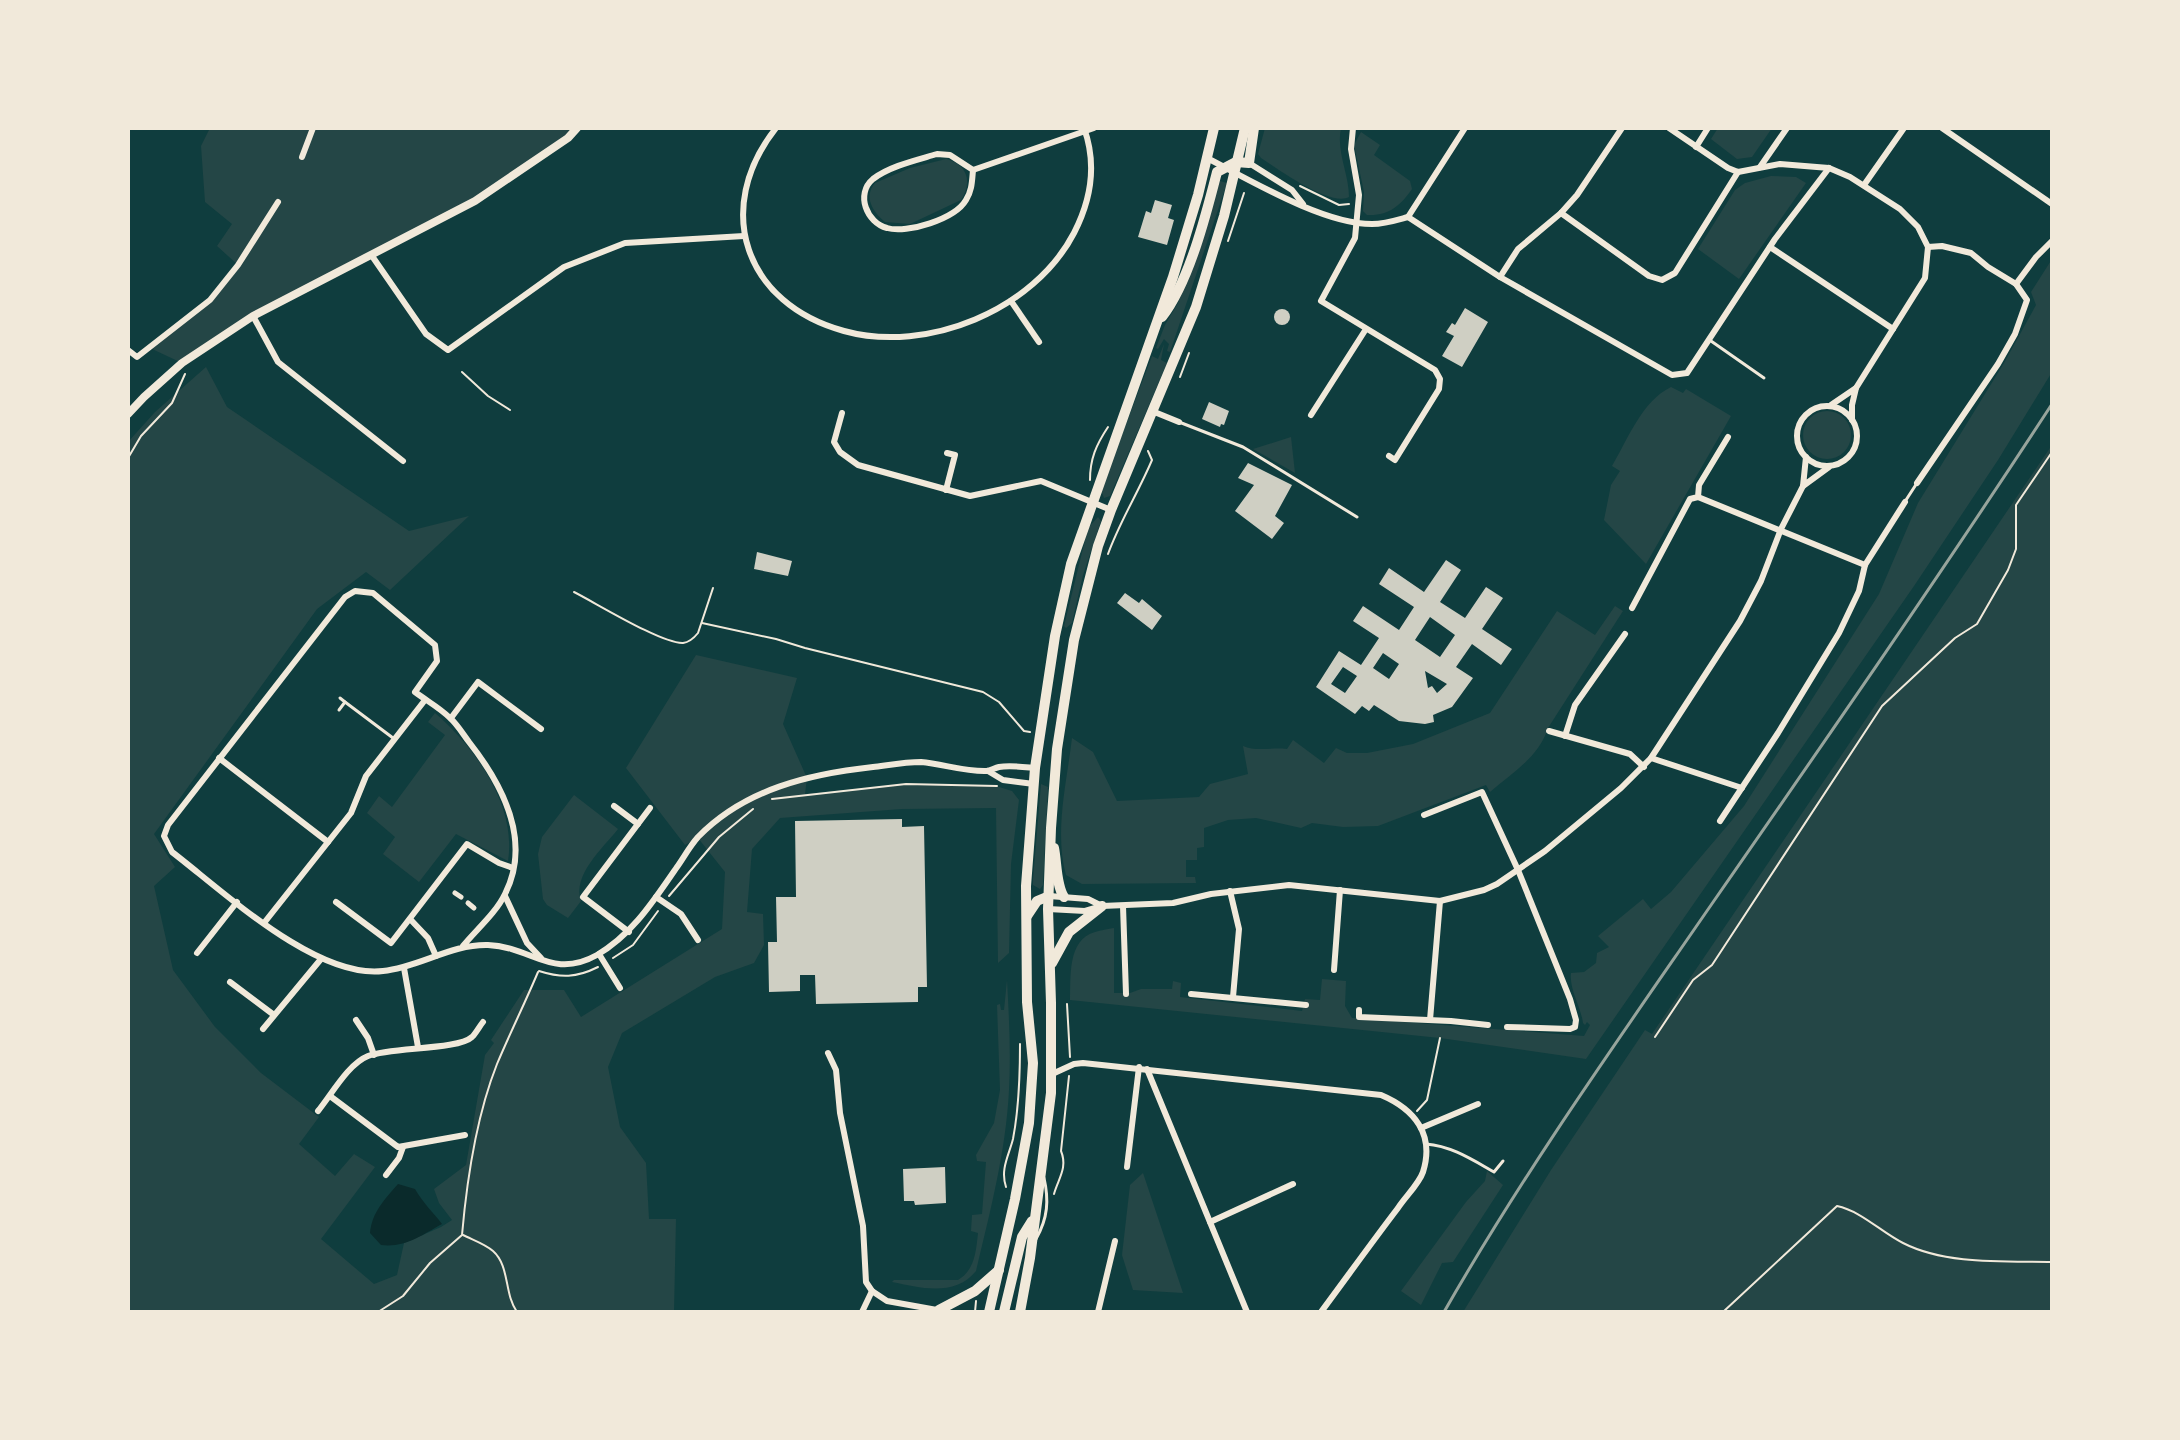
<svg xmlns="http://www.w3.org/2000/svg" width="2180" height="1440" font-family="'Public Sans',sans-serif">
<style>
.green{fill:#244646}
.water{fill:#0a2a2b}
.building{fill:#cfcfc3;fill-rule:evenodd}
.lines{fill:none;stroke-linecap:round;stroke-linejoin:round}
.path{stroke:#f1e9da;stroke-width:2}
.service{stroke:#f1e9da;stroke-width:3}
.pedestrian{stroke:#f1e9da;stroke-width:5}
.minor{stroke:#f1e9da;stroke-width:6}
.tertiary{stroke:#f1e9da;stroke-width:8}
.trunk{stroke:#f1e9da;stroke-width:10}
.rail{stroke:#97a49c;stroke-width:3}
</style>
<rect width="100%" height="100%" fill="#0f3d3e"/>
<!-- green -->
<g class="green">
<polygon points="210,128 577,128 475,201 253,316 182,363 150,348 209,300 238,265 217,246 232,224 205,202 201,146"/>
<path d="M1265,128H1341C1336,152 1349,173 1349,197C1330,207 1278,169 1261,158L1258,154Z"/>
<polygon points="1718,128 1772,128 1752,157 1737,159 1711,139"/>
<path d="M1361,132L1380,145L1374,155L1410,181L1412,189C1400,206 1389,216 1367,215L1363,211L1364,192L1354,145Z"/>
<path d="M946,159C967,164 973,182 961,200L910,224L885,222C873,212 863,197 875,183L910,168Z"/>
<polygon points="1771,176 1796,177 1806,183 1739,279 1698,249 1735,190 1745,183"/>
<polygon points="1220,181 1227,183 1170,352 1167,351 1169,344 1164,339 1158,349 1156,348 1165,325 1178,303"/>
<path d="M2052,259V372L1998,460L1914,586L1586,1059L1440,1038L1070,1000C1071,977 1067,940 1095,932C1101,930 1108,929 1114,928V993H1130L1141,989H1172L1173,981L1181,983L1180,997L1302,1011L1305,999L1320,1000L1322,979L1346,981L1345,1006L1352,1018L1584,1036L1590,1025L1587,1022L1585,1025L1583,1023C1581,1007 1569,989 1571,973L1584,972L1596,963L1597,953L1609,947L1598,936L1643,899L1651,909L1671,892L1744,806L1879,594L1918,503L2004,363L2036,305L2031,292Z"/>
<polygon points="1164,344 1161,360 1167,363 1110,496 1104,498 1101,490 1152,356 1158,359"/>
<polygon points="206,367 227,407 409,531 469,516 390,590 366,572 317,609 154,834 175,867 154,886 173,970 215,1027 261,1073 319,1117 299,1144 335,1176 354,1154 375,1167 321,1239 374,1284 397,1275 404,1243 441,1227 452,1220 439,1203 434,1189 466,1165 485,1055 494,1043 491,1040 524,990 564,990 581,1017 722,929 725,872 698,838 685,845 626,768 696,655 797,678 783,724 807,778 805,794 906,784 996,786 1012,791 1019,800 1011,864 1009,953 998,963 996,808 902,809 780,818 752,849 747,912 763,914 764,945 754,963 715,977 622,1033 608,1067 620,1127 646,1163 649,1219 676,1219 674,1312 128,1312 128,442 155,412"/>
<path d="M1671,387L1683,393L1686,389L1731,416L1646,564L1604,520L1611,485L1620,471L1612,466C1628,439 1642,401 1671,387Z"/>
<circle cx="1827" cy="435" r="24"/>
<polygon points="1291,437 1295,473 1253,449"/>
<polygon points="2052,445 2052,1312 1463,1312 1551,1170 1645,1030 1652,1034"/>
<polygon points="1098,517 1101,521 1083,575 1072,623 1066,628 1064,626 1088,528"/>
<path d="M1615,606L1623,611L1548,728C1539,757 1512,773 1490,792L1486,785L1378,826L1343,827L1312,823L1301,828L1256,818L1228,820L1204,828V847L1197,848V860H1186V877H1195L1196,883L1082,884L1066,875C1054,832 1067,781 1072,738L1093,752L1117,801L1199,797L1210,784L1248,774L1243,746C1256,752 1272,747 1287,749L1293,740L1324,763L1336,748L1347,753H1367L1413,744L1490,713L1557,611L1595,635Z"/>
<path d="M435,713C475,747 517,806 508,861L456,834L419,882L383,854L395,837L367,813L379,796L392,807L445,735L428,722Z"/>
<polygon points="1041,784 1048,787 1043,885 1040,889 1033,885 1033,879"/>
<path d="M574,795L618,829C603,848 572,875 581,901L568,918L547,905L543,899L538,854L542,837Z"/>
<path d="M1007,980C1009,1017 1011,1053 1009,1090C1006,1151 990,1212 976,1271C955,1297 921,1288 892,1282L894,1280H958C975,1270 976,1251 978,1233L971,1231L972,1215L982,1214L986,1162L977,1161L976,1155L994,1123L1000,1090L997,1005L1000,1004L1001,1010H1004Z"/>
<polygon points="1487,1171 1503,1185 1453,1262 1442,1263 1421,1305 1401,1291 1466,1202 1485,1181"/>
<polygon points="1143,1173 1183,1293 1133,1290 1122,1255 1130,1185"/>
</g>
<!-- water -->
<path class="water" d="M398,1184L415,1189C423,1203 432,1211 442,1224C422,1235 405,1248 381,1245L370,1233C372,1212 385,1199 398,1184Z"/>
<!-- building -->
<g class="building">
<polygon points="1155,200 1172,205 1168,218 1174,220 1167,245 1138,237 1146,211 1151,213"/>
<polygon points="1465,308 1488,322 1462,367 1442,356 1454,336 1446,332 1452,323 1455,325"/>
<circle cx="1282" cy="317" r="8"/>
<polygon points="1209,402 1229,411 1224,425 1221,424 1220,427 1202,419"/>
<polygon points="1248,463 1292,485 1275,516 1284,523 1272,539 1235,511 1254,485 1238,478"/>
<polygon points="757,552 792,561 788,576 754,569"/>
<path d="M1446,560L1461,570L1440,602L1465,618L1486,587L1503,598L1482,629L1512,649L1501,665L1472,644L1456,667L1473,678L1452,707L1433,715L1434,722L1425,724L1399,721L1374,705L1369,711L1362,706L1355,714L1316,687L1339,651L1361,665L1379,638L1353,621L1363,606L1399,630L1414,607L1379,584L1389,568L1424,592ZM1430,617L1455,635L1440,657L1415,640ZM1383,653L1399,664L1389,679L1373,668ZM1343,667L1357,676L1345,693L1331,684ZM1425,671L1447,684L1437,693L1432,686L1428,688Z"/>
<polygon points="1125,593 1139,603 1142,599 1162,616 1152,630 1117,603"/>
<polygon points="902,819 902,827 924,826 927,987 918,987 918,1002 816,1004 815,975 800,975 800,991 769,992 768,942 777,942 776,897 796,897 795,821"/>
<polygon points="945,1167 946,1203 915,1205 914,1201 904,1201 903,1169"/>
</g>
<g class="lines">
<!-- path -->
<g class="path">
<polyline points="1300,186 1339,205 1349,204"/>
<polyline points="1228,241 1244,193"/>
<polyline points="462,372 488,396 510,410"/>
<polyline points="1180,377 1189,353"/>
<polyline points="128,458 141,436 172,403 185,374"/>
<path d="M1090,480C1090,459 1096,445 1108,427"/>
<path d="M1108,554C1120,521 1138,493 1152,460L1148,451"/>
<path d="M574,592C596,603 662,644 683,643C690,642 694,638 698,633L713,588"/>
<polyline points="702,623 776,639 805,648 983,692 999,702 1024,731 1030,732"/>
<polyline points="772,799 906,784 997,786"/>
<polyline points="669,896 719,837 753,809"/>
<polyline points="613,958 633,945 658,911"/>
<path d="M539,971C561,978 576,978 598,967"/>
<polyline points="1067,1004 1070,1057"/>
<polyline points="1655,1037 1693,980 1712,965 1882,706 1955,638 1977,624 2008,570 2016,549 2016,505 2052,452"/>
<polyline points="1417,1111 1427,1100 1440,1038"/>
<path d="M1006,1187C1000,1169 1009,1155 1013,1139C1019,1108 1020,1075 1020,1044"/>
<path d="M1054,1194C1058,1179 1068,1168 1061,1151L1069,1076"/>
<path d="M463,1235C473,1240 485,1244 493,1251C510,1266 504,1294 517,1312"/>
<path d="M378,1312L403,1296L430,1263L462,1235C467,1178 476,1117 497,1064C510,1033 525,1003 538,972"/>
<polyline points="975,1312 976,1301"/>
<path d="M1723,1312L1837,1206C1861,1211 1881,1232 1903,1243C1946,1265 2005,1261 2052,1262"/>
</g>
<!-- service -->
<g class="service">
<polyline points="1711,341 1764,378"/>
<polyline points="1179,422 1243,447 1357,517"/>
<polyline points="1906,500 1917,483"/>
<polyline points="345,702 393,738"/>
<polyline points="339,710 345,702 340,698"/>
<path d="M1426,1144C1451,1146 1471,1159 1494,1172L1503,1161"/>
<path d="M1036,1239C1048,1218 1049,1200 1044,1178"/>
</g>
<!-- pedestrian -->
<g class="pedestrian">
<polyline points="455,893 461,897"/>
<polyline points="468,903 474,908"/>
</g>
<!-- minor -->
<g class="minor">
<path d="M776,128C712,209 745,304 844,331C927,354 1034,310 1074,233C1091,200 1097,164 1084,128"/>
<polyline points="1353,128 1351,149 1359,195 1355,238 1321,301 1435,370 1440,379 1439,389 1395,460 1389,456"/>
<polyline points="1669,128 1728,168 1738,172 1780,164 1829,168 1850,177 1900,209 1918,227 1928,247 1925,278 1856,388"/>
<polyline points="1942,128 2052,204"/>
<polyline points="1696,147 1708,128"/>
<path d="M937,154L950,155L973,170C972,181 972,191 966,200C955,219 907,234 887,228C867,223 855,194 873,179C890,166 917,160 937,154Z"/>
<polyline points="302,157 313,128"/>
<path d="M1207,158C1250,180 1323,224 1372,224C1385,224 1397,220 1408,217L1465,128"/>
<polyline points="1249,163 1292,190 1303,204"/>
<polyline points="1760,167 1787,128"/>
<polyline points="973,170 1094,128"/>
<polyline points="1864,185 1904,128"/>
<polyline points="1561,213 1649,276 1662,280 1675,273 1738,172"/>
<polyline points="1408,217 1500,277 1672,375 1687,373 1775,239 1829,168"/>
<polyline points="1770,247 1893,329"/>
<polyline points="372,256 426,334 448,350 564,267 625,243 744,236"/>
<polyline points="1500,277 1518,249 1561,213 1577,195 1622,128"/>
<polyline points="2016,284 2036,257 2052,241"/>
<polyline points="1011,301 1039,342"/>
<polyline points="253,316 278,362 403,461"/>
<polyline points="128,350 137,357 210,300 238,265 278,202"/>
<polyline points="1831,405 1856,388 1852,405 1852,420"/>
<circle cx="1827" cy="436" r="30"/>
<polyline points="1152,411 1179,422"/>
<polyline points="842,413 834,442 840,452 858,465 970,496 1041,481 1111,510"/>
<polyline points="1311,415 1366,329"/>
<polyline points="1806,457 1803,486 1829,467"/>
<polyline points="1917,483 1998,364 2015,334 2027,300 2016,284 1988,267 1971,253 1942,246 1928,247"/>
<polyline points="946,490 955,455 947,453"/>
<polyline points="1698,497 1865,565"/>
<polyline points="1632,608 1690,499 1698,497 1699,485 1728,437"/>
<polyline points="451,718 478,682 541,729"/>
<polyline points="1549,731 1630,754 1644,767"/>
<polyline points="1565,736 1575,705 1625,634"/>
<polyline points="219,758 328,842"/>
<polyline points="1651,758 1742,788"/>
<polyline points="988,771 1003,780 1034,784"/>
<polyline points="614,806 638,824"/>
<polyline points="1424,815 1482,792 1518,870 1570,999 1576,1020 1575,1027 1570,1029 1507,1027"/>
<polyline points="1720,821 1778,733 1839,633 1859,591 1865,565 1905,502"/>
<polyline points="1230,891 1239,929 1233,997"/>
<polyline points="505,896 527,943 541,958"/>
<polyline points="1049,896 1088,899 1102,906"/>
<polyline points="656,897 681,914 698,940"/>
<polyline points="336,902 391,943 467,844 499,863 513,868"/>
<polyline points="1123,906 1126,994"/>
<polyline points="1048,909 1085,911 1102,906 1173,903 1211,894 1289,885 1440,901 1484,890 1497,884 1545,851 1621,788 1651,758 1740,621 1761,581 1781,529 1803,486"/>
<polyline points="410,919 428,938 436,956"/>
<polyline points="264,923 351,813 366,776 425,700"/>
<polyline points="629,932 583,897 650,808"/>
<path d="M463,946C476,930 496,913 505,894C532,841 502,784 469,742C463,734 457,724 450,718C440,708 427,701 415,692L437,661L435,645L373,593L355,591L345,597L168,825L164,836L172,852C223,891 316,979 383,971C420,967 451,944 488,945C533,947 552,980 597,955C633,934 654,900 677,867C684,857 690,846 698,837C745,789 809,774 873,767C889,765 906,762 921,762C943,764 966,772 987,771C991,770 995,768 999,767C1010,765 1024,767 1035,768"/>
<polyline points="197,953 237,902"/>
<polyline points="599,954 620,988"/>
<polyline points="404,968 418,1047"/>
<polyline points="1334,970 1340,890"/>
<polyline points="230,982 274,1015"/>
<polyline points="1191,994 1306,1005"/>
<polyline points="1359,1010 1359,1017 1451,1021 1488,1025"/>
<polyline points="356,1020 368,1038 374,1055"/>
<polyline points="1430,1020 1440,901"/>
<polyline points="263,1029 321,959"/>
<polyline points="828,1053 836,1070 840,1113 863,1226 866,1282 872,1291 887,1301 948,1312"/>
<polyline points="1147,1069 1247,1312"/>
<path d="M1050,1075L1074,1064L1083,1063L1381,1095C1414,1109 1435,1134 1423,1172C1419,1184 1405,1197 1398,1208C1372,1242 1347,1277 1321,1312"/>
<polyline points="330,1096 398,1147 465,1135"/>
<path d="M318,1111C332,1094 348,1064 368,1056C391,1047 458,1050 472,1037C476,1033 479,1027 483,1022"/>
<polyline points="1421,1128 1478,1104"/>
<polyline points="1127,1167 1139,1067"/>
<polyline points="386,1175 399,1158 403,1147"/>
<polyline points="1210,1222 1293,1184"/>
<polyline points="862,1312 872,1291"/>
<polyline points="1098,1312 1115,1241"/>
</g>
<!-- tertiary -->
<polyline class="tertiary" points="128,414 144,397 182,363 253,316 475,201 568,138 577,128"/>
<!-- trunk -->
<g class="trunk">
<path d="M1162,317C1189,282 1206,215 1217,172L1236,162L1249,163L1254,128"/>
<path d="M1054,848C1057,863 1056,885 1064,897"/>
<polyline points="1027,916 1037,901 1049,896"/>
<polyline points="1052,963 1069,932 1102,906"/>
<polyline points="939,1310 975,1291 999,1270"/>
<polyline points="989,1312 1015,1199 1029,1123 1033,1063 1027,1002 1026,886 1035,768 1055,636 1071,564 1173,277 1198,195 1214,128"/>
<polyline points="1004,1312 1022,1237 1032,1221"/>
<polyline points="1020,1312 1030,1258 1051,1093 1051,1003 1048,909 1051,828 1057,749 1074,640 1098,546 1111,510 1196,307 1224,216 1245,128"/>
</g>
<!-- rail -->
<path class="rail" d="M1444,1312C1524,1172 1618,1040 1709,908C1825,741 1941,574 2052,404"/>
</g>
<!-- border -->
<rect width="2180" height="1440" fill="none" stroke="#f1e9da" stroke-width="260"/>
</svg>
